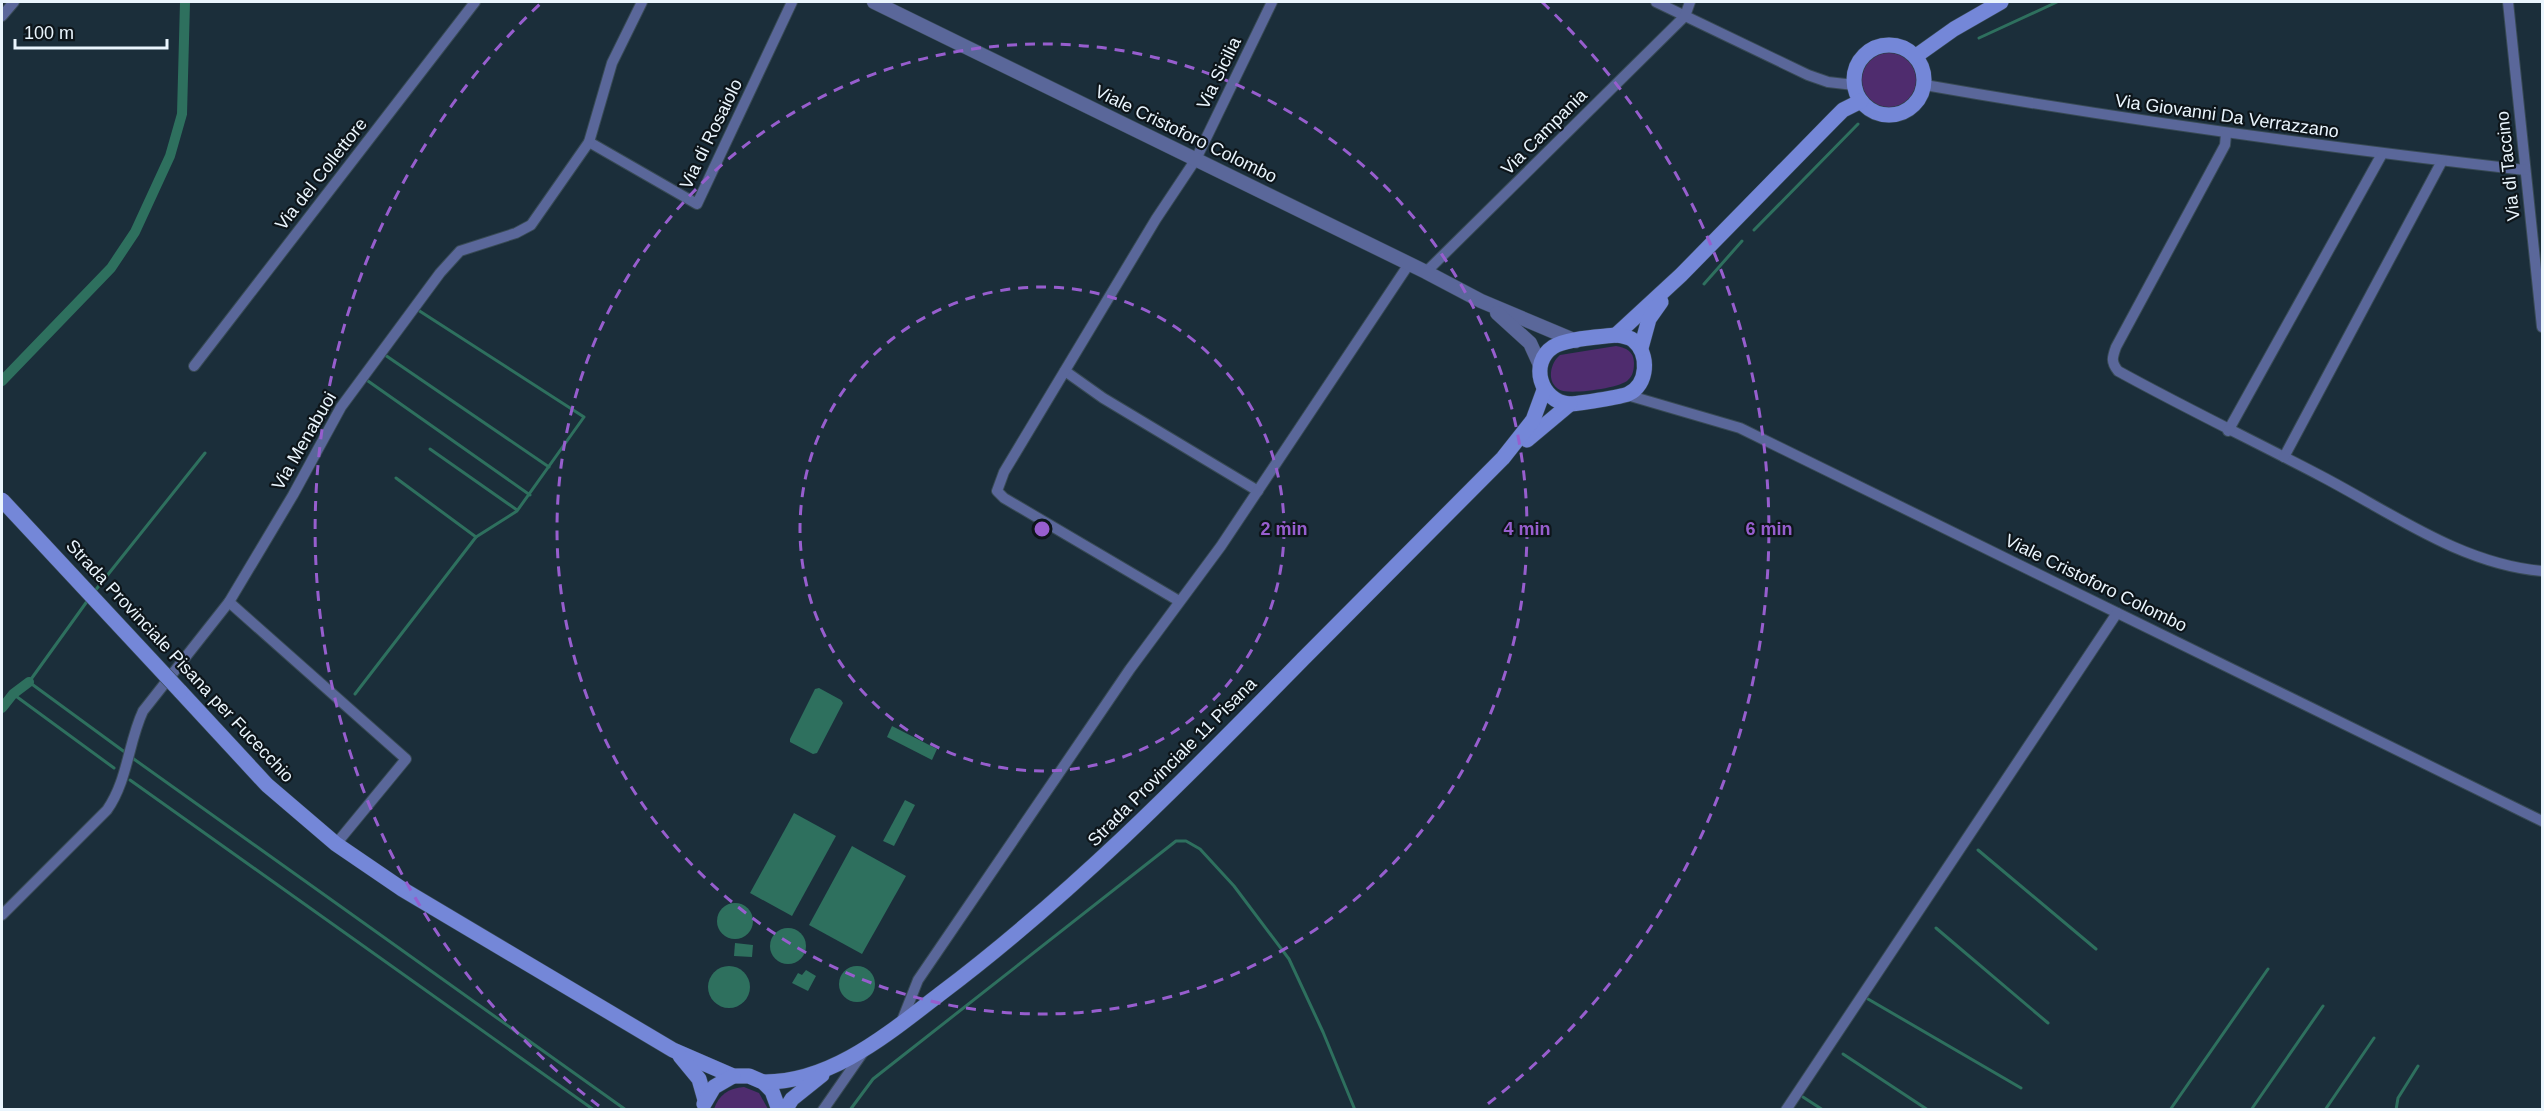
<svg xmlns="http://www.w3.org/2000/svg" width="2544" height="1111" font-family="Arial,sans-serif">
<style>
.green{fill:#4f2c6e}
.water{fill:#2e705e}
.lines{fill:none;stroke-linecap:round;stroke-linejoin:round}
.stream{stroke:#2e705e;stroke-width:3}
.canal{stroke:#2e705e;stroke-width:10}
.minor-casing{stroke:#384a55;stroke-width:12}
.tertiary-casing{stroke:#384a55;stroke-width:15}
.secondary-casing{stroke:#384a55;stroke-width:16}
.minor{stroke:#5a679a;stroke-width:10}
.tertiary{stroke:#5a679a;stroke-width:14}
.secondary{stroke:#7487d8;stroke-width:15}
.secondary-bridge-casing{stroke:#384a55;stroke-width:16;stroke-linecap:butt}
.secondary-bridge{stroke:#7487d8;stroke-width:15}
.ring{fill:none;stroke:#975ece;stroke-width:3;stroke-dasharray:10 8}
.labels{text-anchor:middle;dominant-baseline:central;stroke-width:4.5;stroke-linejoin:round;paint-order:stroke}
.street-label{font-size:18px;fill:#eaf5fd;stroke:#0d151a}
.centre{fill:#975ece;stroke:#0d151a;stroke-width:3}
.ring-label{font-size:18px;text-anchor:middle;font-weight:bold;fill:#975ece;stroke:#0d151a;stroke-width:4.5;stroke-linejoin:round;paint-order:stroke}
</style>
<rect width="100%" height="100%" fill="#1b2e3a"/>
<!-- green -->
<g class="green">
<circle cx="1889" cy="80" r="27"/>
<path d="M1616,346C1626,348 1634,351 1634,363C1634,369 1633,376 1628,380C1621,388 1570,395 1560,390C1546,383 1550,363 1560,355Z"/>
<path d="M744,1087L759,1093L768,1109H714C719,1095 728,1088 744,1087Z"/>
</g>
<!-- water -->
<g class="water">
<polygon points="819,688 841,700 843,703 817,753 813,754 790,742 790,739 815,689"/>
<polygon points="892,726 937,749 932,760 887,737"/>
<polygon points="905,800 915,805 894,846 883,841"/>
<polygon points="794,813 836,836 792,916 750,893"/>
<polygon points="852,846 906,876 862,954 809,925"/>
<circle cx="735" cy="921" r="18"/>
<circle cx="788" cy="946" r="18"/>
<polygon points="735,943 753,945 752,957 734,956"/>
<circle cx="729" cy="987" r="21"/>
<circle cx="857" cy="984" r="18"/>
<polygon points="806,970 816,976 808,991 792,983 798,973 802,975"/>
</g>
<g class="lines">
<!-- stream -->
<g class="stream">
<polyline points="1979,38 2057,2"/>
<polyline points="1754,230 1858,124"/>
<polyline points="1704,284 1742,241"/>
<polyline points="385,355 549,467"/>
<polyline points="368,381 530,495"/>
<polyline points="430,449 517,510"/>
<polyline points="396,478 476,537"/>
<polyline points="94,592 205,453"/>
<polyline points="88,600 29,682 126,753"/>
<polyline points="13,694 114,768"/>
<polyline points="355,694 476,537 517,511 584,417 418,310"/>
<polyline points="131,757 626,1110"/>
<polyline points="130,780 594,1110"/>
<polyline points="1978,850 2096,949"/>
<polyline points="1936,928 2048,1023"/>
<polyline points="1868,999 2021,1088"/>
<polyline points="1843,1054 1928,1110"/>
<polyline points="1803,1097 1823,1110"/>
<polyline points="850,1110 873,1079 1176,841 1186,841 1200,849 1234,886 1289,959 1323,1032 1355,1110"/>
<polyline points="2170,1110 2268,969"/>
<polyline points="2251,1110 2323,1006"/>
<polyline points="2325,1110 2374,1038"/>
<polyline points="2396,1110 2398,1098 2418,1066"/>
</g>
<!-- canal -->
<g class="canal">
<polyline points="2,381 111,268 135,232 170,156 182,114 185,2"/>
<polyline points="2,708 13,694 29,682"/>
</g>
<defs>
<g id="minor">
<polyline points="1656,2 1808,75 1828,82 1854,85"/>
<polyline points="2508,2 2542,327"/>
<polyline points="2,16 14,2"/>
<path d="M1925,85C2124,120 2324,147 2525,170"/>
<path d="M2226,134L2225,145L2116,347C2112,358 2111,362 2118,371C2185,408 2254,441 2321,476C2392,513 2461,564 2542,571"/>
<polyline points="589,142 697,204 792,2"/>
<polyline points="1426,272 1685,16 1690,2"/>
<polyline points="194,366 475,2"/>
<polyline points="1065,371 1103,398 1258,491"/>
<polyline points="1627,395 1740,428 2542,821"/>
<polyline points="2228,431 2382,154"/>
<polyline points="2284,457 2442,161"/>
<polyline points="1179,601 1004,498 997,491 1004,472 1156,219 1196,159 1272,2"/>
<polyline points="229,602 406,759 336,844"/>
<path d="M2,915L107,810C128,780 128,743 143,711L229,602L293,495L341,407L440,273L460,251L516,233L531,225L589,142L612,63L642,2"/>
<polyline points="901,1023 918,980 1130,669 1221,546 1409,264"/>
<polyline points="823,1110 864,1051"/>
<polyline points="1786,1110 2117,613"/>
</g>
<g id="tertiary">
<polyline points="874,2 1426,272 1481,301 1576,341"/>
<polyline points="1497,313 1530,343 1540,365"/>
</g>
<g id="secondary">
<circle cx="1889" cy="80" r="35"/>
<polyline points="1916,56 1954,29 2001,2"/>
<polyline points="1616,335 1681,275 1834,119 1843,110 1861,101"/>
<path d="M1616,335C1622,336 1629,337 1633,340C1650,354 1648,385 1628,394C1621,397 1576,404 1569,404C1540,401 1529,363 1553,347C1566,338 1600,337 1616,335Z"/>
<polyline points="1641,348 1649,319 1661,302"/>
<polyline points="1527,440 1570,404"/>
<polyline points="180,691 267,785 336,844 402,889 673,1050 733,1076 749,1076 763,1082 772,1091 779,1110"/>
<polyline points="680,1056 699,1079 705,1100"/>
<path d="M763,1082C831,1083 889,1033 940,994C1073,894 1189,775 1305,657C1371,590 1437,524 1503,458L1533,420L1544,390"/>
<polyline points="704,1104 714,1087 733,1076"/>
<polyline points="785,1110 792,1099 822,1075"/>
</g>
</defs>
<!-- minor casing -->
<use href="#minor" class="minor-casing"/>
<!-- tertiary casing -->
<use href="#tertiary" class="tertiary-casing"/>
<!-- secondary casing -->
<use href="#secondary" class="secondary-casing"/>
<!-- minor -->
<use href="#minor" class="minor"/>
<!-- tertiary -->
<use href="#tertiary" class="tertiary"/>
<!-- secondary -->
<use href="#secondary" class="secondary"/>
<defs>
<polyline id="secondary-bridge" points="2,500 180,691"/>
</defs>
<!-- secondary-bridge casing -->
<use href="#secondary-bridge" class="secondary-bridge-casing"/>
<!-- secondary-bridge -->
<use href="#secondary-bridge" class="secondary-bridge"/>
</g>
<!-- distance rings -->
<g class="ring">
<circle cx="1042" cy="529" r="242"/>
<circle cx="1042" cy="529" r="485"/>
<path d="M599 1106A727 727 0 0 1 542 2M1542 2A727 727 0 0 1 1485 1106"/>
</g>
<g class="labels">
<!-- street labels -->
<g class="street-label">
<text transform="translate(1219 73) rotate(-64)">Via Sicilia</text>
<text transform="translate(2227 116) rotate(8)">Via Giovanni Da Verrazzano</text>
<text transform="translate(1544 132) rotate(-45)">Via Campania</text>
<text transform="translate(711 134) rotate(-64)">Via di Rosaiolo</text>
<text transform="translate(1186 134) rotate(26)">Viale Cristoforo Colombo</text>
<text transform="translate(2508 166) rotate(-96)">Via di Taccino</text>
<text transform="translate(321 174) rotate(-52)">Via del Collettore</text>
<text transform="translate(304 441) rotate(-60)">Via Menabuoi</text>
<text transform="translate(2096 583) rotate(26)">Viale Cristoforo Colombo</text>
<text transform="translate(180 661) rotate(47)">Strada Provinciale Pisana per Fucecchio</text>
<text transform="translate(1172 762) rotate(-45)">Strada Provinciale 11 Pisana</text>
</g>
</g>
<circle cx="1042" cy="529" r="9" class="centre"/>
<g class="ring-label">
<text x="1284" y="535">2 min</text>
<text x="1527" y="535">4 min</text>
<text x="1769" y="535">6 min</text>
</g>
<!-- border -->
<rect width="2544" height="1111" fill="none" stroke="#eaf5fd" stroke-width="6"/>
<!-- scale -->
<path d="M15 39v9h152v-9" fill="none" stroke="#eaf5fd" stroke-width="3"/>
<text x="24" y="39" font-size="18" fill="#eaf5fd" stroke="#0d151a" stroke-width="4.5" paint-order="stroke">100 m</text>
</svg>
